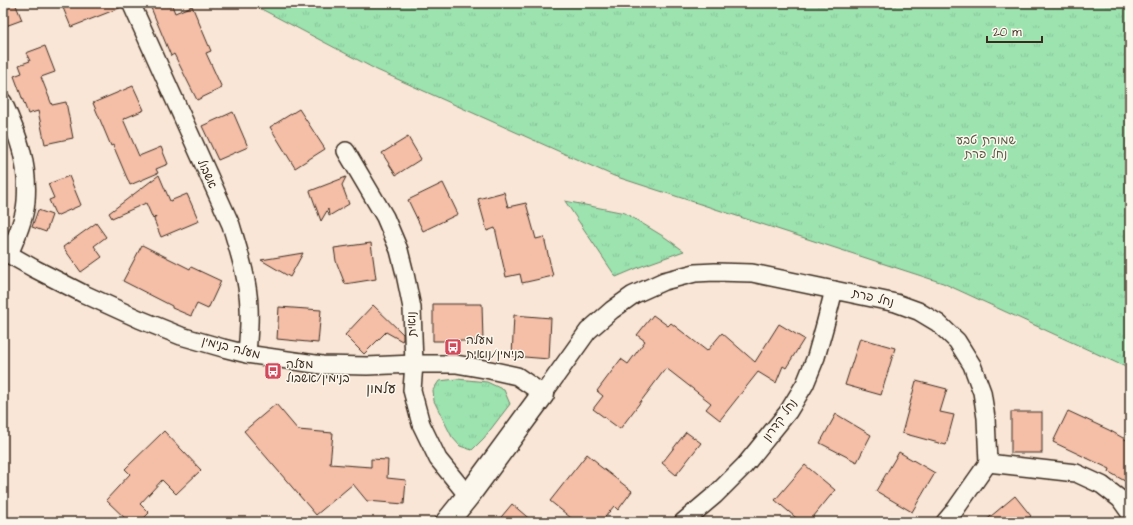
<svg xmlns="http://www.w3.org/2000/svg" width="1133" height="525" font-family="'Architects Daughter','Playpen Sans Hebrew',sans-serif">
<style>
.grass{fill:url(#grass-tufts);stroke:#6c8667}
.building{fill:#f4bea7;stroke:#3b2a1e}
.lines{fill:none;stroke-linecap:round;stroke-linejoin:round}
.minor-casing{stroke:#3b2a1e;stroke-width:20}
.tertiary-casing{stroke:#3b2a1e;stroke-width:25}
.minor{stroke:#fbf7ec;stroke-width:17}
.tertiary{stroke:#fbf7ec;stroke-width:22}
.labels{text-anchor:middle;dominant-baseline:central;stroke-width:3;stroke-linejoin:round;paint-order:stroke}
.park-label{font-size:12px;fill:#535842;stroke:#fbf7ec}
.street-label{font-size:12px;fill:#3b2a1e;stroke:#fbf7ec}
.poi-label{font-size:12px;fill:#3b2a1e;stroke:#fbf7ec;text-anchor:start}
.quarter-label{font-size:14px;fill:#3b2a1e;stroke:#fbf7ec}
</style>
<defs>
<pattern id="grass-tufts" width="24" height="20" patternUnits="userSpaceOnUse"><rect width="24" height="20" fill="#9ce3b0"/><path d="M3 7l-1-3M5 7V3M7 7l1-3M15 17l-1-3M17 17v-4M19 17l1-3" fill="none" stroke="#87c397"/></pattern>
</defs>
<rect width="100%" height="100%" fill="#f9e6d7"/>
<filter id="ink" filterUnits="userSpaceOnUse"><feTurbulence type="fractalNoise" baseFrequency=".025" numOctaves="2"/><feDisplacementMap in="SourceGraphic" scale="8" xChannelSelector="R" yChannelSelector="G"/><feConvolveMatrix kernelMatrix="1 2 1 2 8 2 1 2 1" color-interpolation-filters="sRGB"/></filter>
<g filter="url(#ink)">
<!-- grass -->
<g class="grass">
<polygon points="250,3 1130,3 1130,369 943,283 614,176 377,70"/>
<polygon points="565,201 625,213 666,238 684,251 642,266 616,277"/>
<polygon points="457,379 487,382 504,390 510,404 484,438 472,450 460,446 452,437 434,401 433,390 439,381"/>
</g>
<!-- building -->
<g class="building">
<polygon points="3,3 15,3 22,20 3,27"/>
<polygon points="61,3 121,3 122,7 71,27"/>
<polygon points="149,3 171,3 175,13 192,6 211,51 206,53 222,88 197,100 174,54 171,56"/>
<polygon points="45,46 55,72 41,77 52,105 66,102 73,138 45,144 38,111 28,114 14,76 22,73 19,65 30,61 26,53"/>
<polygon points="133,86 144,110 123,119 139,156 161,147 168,164 156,169 158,173 130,185 113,145 111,146 93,103"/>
<polygon points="299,109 325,149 295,168 270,127"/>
<polygon points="233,112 248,147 218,160 202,126"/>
<polygon points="408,137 421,159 396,175 382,153"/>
<polygon points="159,175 170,201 187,194 199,221 161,237 154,220 156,216 153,219 146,203 112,218 109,213"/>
<polygon points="69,176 81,205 56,216 49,200 54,198 48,184"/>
<polygon points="346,177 342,185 349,204 329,216 328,209 321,221 310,191"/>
<polygon points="443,183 458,214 423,231 408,200"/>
<polygon points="504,192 508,207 526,203 536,239 544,237 553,276 522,283 520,274 506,277 495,228 487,231 478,199"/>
<polygon points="38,210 52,215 46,232 32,227"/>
<polygon points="96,223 106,237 94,246 102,257 81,272 63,247"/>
<polygon points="371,243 376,279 345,284 336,261 334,248"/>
<polygon points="142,245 190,269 191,267 221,281 208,309 197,304 191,316 172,308 172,306 123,281"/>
<polygon points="303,253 290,277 261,260"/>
<polygon points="433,304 482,304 483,341 433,341"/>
<polygon points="373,305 403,334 403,339 402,341 386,332 364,354 345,335"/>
<polygon points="279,307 321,310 318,343 277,339"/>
<polygon points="514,315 551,318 549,359 512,356"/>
<polygon points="653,315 668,326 671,323 707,351 722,333 755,362 779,324 804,339 786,368 783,366 776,383 758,372 720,420 706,409 711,403 666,368 620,429 593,409 603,396 597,391 621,359 628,364 645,341 637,335"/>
<polygon points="860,338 895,348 881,395 845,385"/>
<polygon points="916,381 947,389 940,412 954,415 946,445 902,433"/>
<polygon points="276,404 298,430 333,433 330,464 371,467 371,459 388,460 387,478 406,480 404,504 367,501 353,484 316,515 244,431"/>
<polygon points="1068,411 1109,430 1130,442 1130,484 1109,472 1110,469 1053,442"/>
<rect x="1011" y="412" width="31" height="41"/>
<polygon points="836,414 871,435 857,462 820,443"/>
<polygon points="164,431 201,470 176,494 162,480 140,504 149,513 140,522 129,522 106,500 130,474 125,469"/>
<polygon points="686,432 701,443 676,475 662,463"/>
<polygon points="899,452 935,473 912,512 876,491"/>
<polygon points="587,454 598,463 597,464 632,491 618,510 614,506 601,522 576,522 550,501"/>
<polygon points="805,465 835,490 809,522 801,522 775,500"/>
<polygon points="1015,496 1031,516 1024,522 984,522"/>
<polygon points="512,504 533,522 497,522"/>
</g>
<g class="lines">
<defs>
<g id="minor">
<path d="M131,3L231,225C239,252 248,279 249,307C250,323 248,338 247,354"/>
<path d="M3,102C18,135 29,163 26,201C25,218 16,238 9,254"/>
<polyline points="346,151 385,217 399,250 405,274 412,308 414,364 412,390 421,424 438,459 468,496"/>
<polyline points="3,251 35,269 84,294 139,319 181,336 223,348 247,354 322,365 367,366 414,364 456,364 490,370 517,376 543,394 588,331 612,310 633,295 664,281 695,273 715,272 752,273 896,303 918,311 938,323 957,341 972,365 982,392 986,418 988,463"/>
<polyline points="988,463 1076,473 1102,485 1120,499 1130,513"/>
<polyline points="683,522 715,495 745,465 788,412 805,384 816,357 825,325 834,290"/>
<polyline points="945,522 955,510 988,463"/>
</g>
<polyline id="tertiary" points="447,522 468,496 543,394"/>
</defs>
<!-- minor casing -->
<use href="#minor" class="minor-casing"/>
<!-- tertiary casing -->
<use href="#tertiary" class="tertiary-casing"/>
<!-- minor -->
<use href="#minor" class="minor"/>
<!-- tertiary -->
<use href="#tertiary" class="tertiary"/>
</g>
</g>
<!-- icons -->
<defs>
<symbol id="bus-square" viewBox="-11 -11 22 22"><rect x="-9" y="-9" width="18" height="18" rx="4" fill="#d1495b" stroke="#fbf7ec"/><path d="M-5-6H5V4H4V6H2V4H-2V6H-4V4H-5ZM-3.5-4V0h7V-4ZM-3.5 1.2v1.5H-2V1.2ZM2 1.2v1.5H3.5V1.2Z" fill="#fff"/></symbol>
</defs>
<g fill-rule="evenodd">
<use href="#bus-square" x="443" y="337" width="20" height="20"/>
<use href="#bus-square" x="263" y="361" width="20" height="20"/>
</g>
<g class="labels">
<!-- park labels -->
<g class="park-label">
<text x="986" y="140">שמורת טבע<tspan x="986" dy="14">נחל פרת</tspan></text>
</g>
<!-- street labels -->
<g class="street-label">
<text transform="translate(207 174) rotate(66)">אשבול</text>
<text transform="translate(873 298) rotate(13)">נחל פרת</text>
<text transform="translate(412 324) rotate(-92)">נואית</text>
<text transform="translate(231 348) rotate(14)">מעלה בנימין</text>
<text transform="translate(780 420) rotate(-54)">נחל קדרון</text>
</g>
<!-- poi labels -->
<g class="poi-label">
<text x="466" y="340">מעלה<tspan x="466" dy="14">בנימין/נואית</tspan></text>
<text x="286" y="364">מעלה<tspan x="286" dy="14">בנימין/אשבול</tspan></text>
</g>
<!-- quarter labels -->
<g class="quarter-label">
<text x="381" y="389">עלמון</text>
</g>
</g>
<!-- margin -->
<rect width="1133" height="525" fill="none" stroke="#fbf7ec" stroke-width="16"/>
<rect x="8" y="8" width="1117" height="509" fill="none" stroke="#3b2a1e" stroke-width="1.5" filter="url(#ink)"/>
<!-- scale -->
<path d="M987 36v6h55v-6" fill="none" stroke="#3b2a1e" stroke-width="2"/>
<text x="993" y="36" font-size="12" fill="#3b2a1e" stroke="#fbf7ec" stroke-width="3" paint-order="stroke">20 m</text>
</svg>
